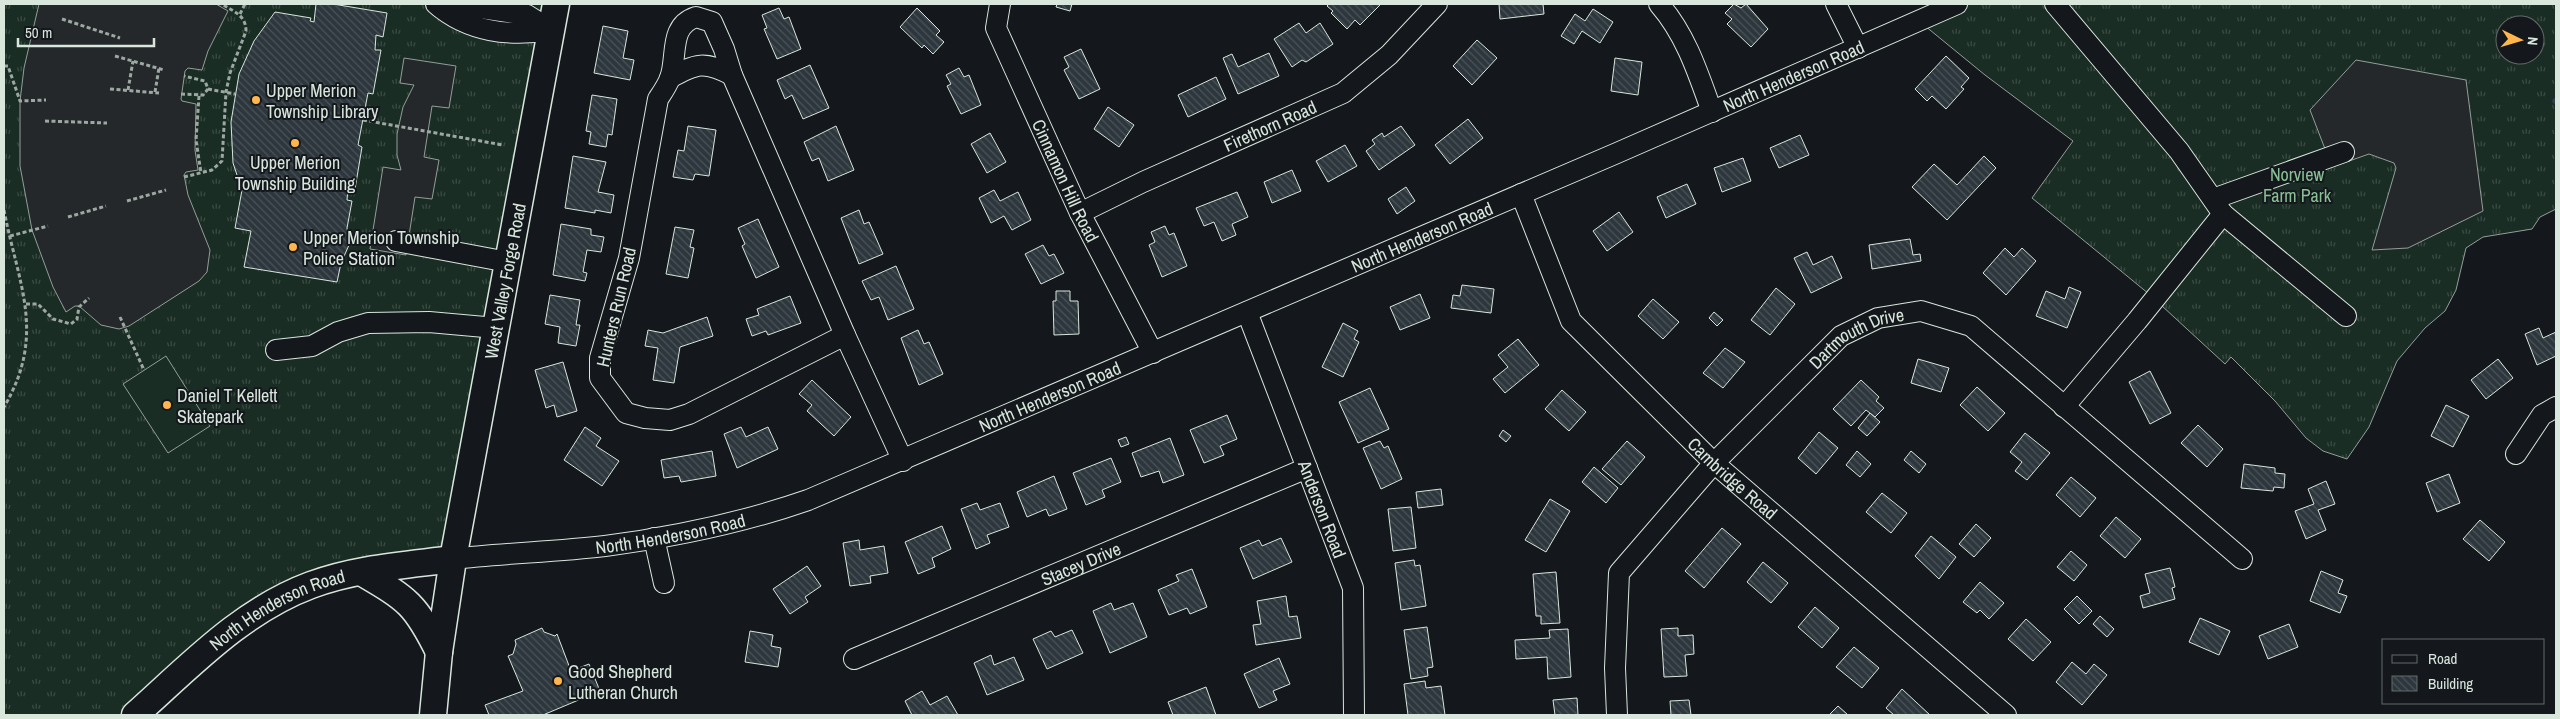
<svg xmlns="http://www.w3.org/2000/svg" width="2560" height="719" font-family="'Archivo Narrow',sans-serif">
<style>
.grass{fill:url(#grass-tufts);stroke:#939e99;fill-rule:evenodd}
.garden{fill:#1a2d24;stroke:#939e99}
.parking{fill:#24282b;stroke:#939e99}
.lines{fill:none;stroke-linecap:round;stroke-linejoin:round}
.stream{stroke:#2f3f4d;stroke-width:5.5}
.building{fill:url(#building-back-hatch);stroke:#d8e6dc}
.minor-casing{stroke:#d8e6dc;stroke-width:22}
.major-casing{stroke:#d8e6dc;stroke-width:29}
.path{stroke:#9da8a2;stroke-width:3;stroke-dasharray:4 2.5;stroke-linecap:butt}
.minor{stroke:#14181c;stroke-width:20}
.major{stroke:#14181c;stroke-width:26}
.poi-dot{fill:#ffb74d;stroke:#14181c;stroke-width:2}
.labels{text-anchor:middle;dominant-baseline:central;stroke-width:4;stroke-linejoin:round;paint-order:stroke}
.street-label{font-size:18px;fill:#d8e6dc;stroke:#14181c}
.poi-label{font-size:18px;fill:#d8e6dc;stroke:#14181c;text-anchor:start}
.park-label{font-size:18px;fill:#8ac095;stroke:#14181c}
</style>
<defs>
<pattern id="grass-tufts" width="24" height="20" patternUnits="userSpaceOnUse" patternTransform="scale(1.25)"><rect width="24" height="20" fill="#1a2d24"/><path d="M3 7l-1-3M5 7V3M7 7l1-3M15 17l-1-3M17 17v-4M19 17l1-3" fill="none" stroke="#3b4b43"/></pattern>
<pattern id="building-back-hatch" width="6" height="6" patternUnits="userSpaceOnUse" patternTransform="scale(1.25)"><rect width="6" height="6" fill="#2c363c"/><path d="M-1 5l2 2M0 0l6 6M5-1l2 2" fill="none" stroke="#4a5358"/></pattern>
</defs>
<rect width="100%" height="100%" fill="#14181c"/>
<!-- grass -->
<g class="grass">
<polygon points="4,4 556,4 453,559 313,584 135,715 4,715"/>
<path d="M1960,4H2556V209L2540,217L2532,229L2483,237L2466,248L2456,290L2445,311L2425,328L2397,361L2369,427L2347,459L2323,451L2306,438L2275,401L2231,357L2225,364L2149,294L2032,198L2073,141L1985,75L1919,21ZM2505,25H2535V55H2505Z"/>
</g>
<!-- garden -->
<polygon class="garden" points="166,356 210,426 168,453 123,384"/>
<!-- parking -->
<g class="parking">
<polygon points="39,4 216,4 228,11 208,51 202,70 188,68 185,71 181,99 182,101 196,104 195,150 198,170 186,172 184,175 188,195 210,250 207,272 199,281 129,326 119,329 101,325 79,306 75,306 66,312 53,287 32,230 20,166 20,101 24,68"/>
<polygon points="404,58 456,66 449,108 432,106 424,157 439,160 432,199 415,197 406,255 370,249 383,167 401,170 397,155 397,134 403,107 414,85 400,83"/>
<polygon points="2356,60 2466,80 2483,211 2408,248 2372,250 2396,168 2394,163 2369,154 2332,167 2310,110"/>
</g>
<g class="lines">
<!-- stream -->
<polyline class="stream" points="2555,101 2556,101"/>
</g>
<!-- building -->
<g class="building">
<polygon points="316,4 333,4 387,13 383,37 376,35 375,50 381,50 373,94 368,93 358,145 362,147 355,189 348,188 347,200 352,201 347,228 349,245 341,263 337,282 244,267 251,231 235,228 242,190 233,163 231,122 239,74 254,41 275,12 311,18 310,21 314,22"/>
<polygon points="1057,4 1072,4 1070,11 1056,7"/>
<polygon points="1329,4 1381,4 1360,25 1355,20 1347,29 1331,13 1333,11 1327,6"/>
<polygon points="1499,4 1543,4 1544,14 1500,19"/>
<polygon points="1734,4 1741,8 1746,4 1768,29 1751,47 1727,24 1732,19 1725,13"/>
<polygon points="779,8 784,19 789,17 801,49 777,59 764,29 767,28 762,15"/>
<polygon points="917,8 940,31 936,35 944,42 933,54 924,45 922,48 900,27"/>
<polygon points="1593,9 1613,22 1600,43 1582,31 1574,44 1561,36 1575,14 1585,21"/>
<polygon points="1299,23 1306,33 1320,23 1333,44 1306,62 1302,60 1292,67 1274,39"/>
<polygon points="603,26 628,31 623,58 634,60 630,80 594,73"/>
<polygon points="1477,40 1497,58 1472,85 1453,66"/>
<polygon points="1081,49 1100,89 1079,99 1064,70 1069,67 1064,57"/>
<polygon points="1269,53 1279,76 1238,94 1223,58 1232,54 1238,67"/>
<polygon points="1946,56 1969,78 1961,87 1964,89 1946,109 1932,96 1927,101 1915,89"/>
<polygon points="1615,58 1642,62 1638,95 1611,91"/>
<polygon points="810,65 829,108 803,119 792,95 785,99 777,80"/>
<polygon points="959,68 964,77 969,75 981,105 961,114 947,86 951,84 946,75"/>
<polygon points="1216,77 1226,99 1188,117 1178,95"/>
<polygon points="592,95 617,99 612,135 608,134 606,147 589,144 591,132 586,131"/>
<polygon points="1108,107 1134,125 1119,147 1094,129"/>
<polygon points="1468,119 1483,138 1450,164 1435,145"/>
<polygon points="688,126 716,130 709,176 695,174 693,180 673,177 678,150 684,151"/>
<polygon points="836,126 854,170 828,181 819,158 812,161 804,142"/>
<polygon points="1401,126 1415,145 1379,170 1366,151 1375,144 1372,140 1382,133 1384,137"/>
<polygon points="990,133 1006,162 987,173 971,144"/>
<polygon points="1800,135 1809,155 1779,168 1770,148"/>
<polygon points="1345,145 1357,166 1328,182 1316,161"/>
<polygon points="573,156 606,162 598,192 614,195 611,213 595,210 595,213 565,208"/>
<polygon points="1984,156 1996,168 1947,220 1912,187 1934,164 1957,185"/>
<polygon points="1743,158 1751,181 1722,192 1714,168"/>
<polygon points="1292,170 1301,191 1272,203 1264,182"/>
<polygon points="1687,184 1696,204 1666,218 1657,197"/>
<polygon points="1406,187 1415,201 1397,214 1388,199"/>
<polygon points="994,190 1000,201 1018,192 1031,220 1012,230 1004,216 991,223 979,198"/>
<polygon points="1237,192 1248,217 1232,224 1236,235 1222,241 1214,222 1204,226 1196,208"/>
<polygon points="859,210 864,224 869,222 883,254 859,264 841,218"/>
<polygon points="1619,212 1633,232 1607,251 1593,231"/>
<polygon points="758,219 779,267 756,278 742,246 745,244 738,228"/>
<polygon points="561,224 591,229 591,235 604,237 601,252 587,250 583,272 587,273 585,281 553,275"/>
<polygon points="1165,226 1169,235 1174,233 1187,266 1162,277 1149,245 1155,242 1151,232"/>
<polygon points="675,227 694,230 690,247 694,248 688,278 666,274"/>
<polygon points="1910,239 1913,255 1920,254 1921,261 1872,269 1869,245"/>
<polygon points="1043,245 1049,256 1054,254 1064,273 1041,284 1025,254"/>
<polygon points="2005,248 2014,257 2022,248 2036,261 2006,295 1983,273"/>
<polygon points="1807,252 1813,265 1832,256 1842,278 1811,293 1794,258"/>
<polygon points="896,266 914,309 888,320 879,297 871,300 862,281"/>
<polygon points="1462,285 1494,289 1491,313 1451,308 1453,295 1460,296"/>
<polygon points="2069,287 2081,292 2067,328 2036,316 2046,291 2065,299"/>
<polygon points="1776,288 1795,304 1770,335 1751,320"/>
<polygon points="1056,291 1070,291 1070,301 1078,301 1079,334 1054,335 1053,301 1056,301"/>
<polygon points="1420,294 1430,318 1400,330 1390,307"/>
<polygon points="550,295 580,300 576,325 580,325 576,346 558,343 560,327 545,324"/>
<polygon points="790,296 801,323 768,335 766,331 752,336 746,319 759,315 757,309"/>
<polygon points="1653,299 1679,322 1663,339 1638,316"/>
<polygon points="1714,312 1723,320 1717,326 1709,318"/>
<polygon points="707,317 713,336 680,347 674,383 653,380 658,348 645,346 648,330 663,333"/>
<polygon points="1343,323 1358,331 1354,339 1359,342 1343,377 1322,367"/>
<polygon points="2539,328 2543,338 2556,332 2556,356 2537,365 2525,334"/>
<polygon points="918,330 924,344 929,342 943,374 919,385 901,338"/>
<polygon points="1518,339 1539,365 1505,393 1493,379 1508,367 1498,355"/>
<polygon points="1725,348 1745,362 1723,388 1703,373"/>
<polygon points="1918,359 1949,368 1941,392 1911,383"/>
<polygon points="2498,359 2513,378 2486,399 2471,380"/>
<polygon points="563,362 577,411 557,417 554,405 546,408 535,370"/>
<polygon points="2150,371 2171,413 2150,424 2129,382"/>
<polygon points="812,380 851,417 834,436 807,411 812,405 799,394"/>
<polygon points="1861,380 1879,397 1876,401 1884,408 1875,417 1866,410 1851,426 1833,409"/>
<polygon points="1977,387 2005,413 1988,431 1960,405"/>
<polygon points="1370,388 1389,429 1358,443 1339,402"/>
<polygon points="1562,390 1586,412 1569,431 1545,409"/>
<polygon points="2446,405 2469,416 2453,447 2431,436"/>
<polygon points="1870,413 1880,422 1867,436 1858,428"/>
<polygon points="1227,415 1237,439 1220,446 1224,455 1204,463 1190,430"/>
<polygon points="2198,425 2223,449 2207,467 2181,443"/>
<polygon points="585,427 601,438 596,446 619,461 602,486 564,460"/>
<polygon points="741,427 746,437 768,427 778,449 737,468 724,434"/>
<polygon points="1503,430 1511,436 1506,442 1499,436"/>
<polygon points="1819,432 1838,448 1816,474 1798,458"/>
<polygon points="2025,433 2050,453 2027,480 2015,471 2022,462 2010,452"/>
<polygon points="1126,437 1129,444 1121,447 1118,440"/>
<polygon points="1170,438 1184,475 1163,483 1159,471 1141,477 1132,453"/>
<polygon points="1380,441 1384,448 1388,446 1402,479 1381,489 1363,448"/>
<polygon points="1627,441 1645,457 1621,485 1602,469"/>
<polygon points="712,451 716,476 681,482 679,476 664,478 661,460"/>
<polygon points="1857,451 1871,464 1860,477 1846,465"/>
<polygon points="1911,451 1926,464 1919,473 1904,460"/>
<polygon points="1111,458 1121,482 1102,490 1105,497 1086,505 1073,473"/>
<polygon points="2244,464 2275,468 2275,473 2285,474 2284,488 2274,487 2273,491 2241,488"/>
<polygon points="1594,467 1618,488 1606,503 1582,482"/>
<polygon points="2449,474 2460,503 2437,512 2426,483"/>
<polygon points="1054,476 1067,509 1049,516 1046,509 1027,517 1017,492"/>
<polygon points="2071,477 2096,498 2080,517 2056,495"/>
<polygon points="2326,481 2335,504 2318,510 2326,530 2306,539 2295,511 2314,504 2308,489"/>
<polygon points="1441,489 1443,505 1418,508 1416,492"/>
<polygon points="1882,493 1907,513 1891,533 1866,512"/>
<polygon points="1550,499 1570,511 1546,552 1525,540"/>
<polygon points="977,503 980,510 1000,503 1009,527 987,535 990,543 976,549 961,509"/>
<polygon points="1411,507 1416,548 1393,551 1388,509"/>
<polygon points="2116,517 2141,539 2125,558 2100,536"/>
<polygon points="2480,520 2505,542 2489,561 2463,539"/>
<polygon points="1976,524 1991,538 1974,557 1959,544"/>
<polygon points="942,526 951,549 932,558 935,567 918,574 905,542"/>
<polygon points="1722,528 1741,544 1704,588 1685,571"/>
<polygon points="1931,536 1956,557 1939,579 1915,556"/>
<polygon points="1281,538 1292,562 1253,579 1240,548 1259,540 1262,546"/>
<polygon points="859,540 860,550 884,546 888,573 870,576 871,583 850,586 843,543"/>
<polygon points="2071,551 2087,565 2074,581 2057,567"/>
<polygon points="1414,560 1415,566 1420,565 1426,606 1401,610 1395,563"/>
<polygon points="1763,562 1788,583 1771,603 1747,582"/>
<polygon points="807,566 821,586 805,597 808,602 790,614 773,589"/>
<polygon points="2170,568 2175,587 2172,588 2175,599 2143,608 2140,596 2150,593 2145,574"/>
<polygon points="1192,569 1207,607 1190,614 1187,608 1169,615 1158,590 1179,581 1176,575"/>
<polygon points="2321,571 2343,580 2338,593 2347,596 2340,613 2310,601"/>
<polygon points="1556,572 1560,623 1541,624 1541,616 1536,616 1533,574"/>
<polygon points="1980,582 2004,603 1989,619 1980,610 1977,613 1963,602"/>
<polygon points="1286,596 1289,617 1297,616 1301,638 1256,645 1253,625 1261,624 1257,601"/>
<polygon points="2077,596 2092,611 2079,624 2064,609"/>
<polygon points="1111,603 1114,610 1133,603 1147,637 1110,653 1093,611"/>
<polygon points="1815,607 1839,628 1822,648 1798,627"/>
<polygon points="2100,616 2114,629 2107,637 2093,624"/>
<polygon points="2200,618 2230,631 2219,655 2189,642"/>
<polygon points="2026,619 2051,642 2033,661 2008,639"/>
<polygon points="2289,624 2298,647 2268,659 2259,636"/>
<polygon points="1427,627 1433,667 1427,668 1428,676 1411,679 1404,630"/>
<polygon points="542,628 544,632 555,636 557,634 571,671 589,664 600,691 543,715 489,715 485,705 523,691 508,656 513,654 516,644 515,640"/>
<polygon points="1678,628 1678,636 1693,635 1694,654 1685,655 1687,676 1664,677 1661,629"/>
<polygon points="1568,629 1571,677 1548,679 1547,657 1516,659 1515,640 1550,638 1549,630"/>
<polygon points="1072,630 1083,653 1047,669 1033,639 1051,631 1055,637"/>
<polygon points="750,631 773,635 771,646 781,648 778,667 745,662"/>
<polygon points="1854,647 1879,668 1862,688 1836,667"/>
<polygon points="991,655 994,665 1014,657 1024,680 987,695 974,663"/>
<polygon points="1279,658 1290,684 1273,691 1277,700 1259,708 1244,674"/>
<polygon points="2072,662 2086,674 2094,664 2107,675 2082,705 2056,682"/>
<polygon points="1425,681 1426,688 1441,686 1445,715 1408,715 1404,684"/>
<polygon points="1206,687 1216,715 1173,715 1168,702"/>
<polygon points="1902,689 1930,715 1894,715 1886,708"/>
<polygon points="922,691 930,705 947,696 958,715 912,715 905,701"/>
<polygon points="1577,698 1578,715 1555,715 1553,700"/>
<polygon points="1689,700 1691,715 1671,715 1670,701"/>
<polygon points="1838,706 1847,714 1848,715 1829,715"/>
</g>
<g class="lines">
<defs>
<g id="minor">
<path d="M436,4C468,32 510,37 551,30"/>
<path id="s1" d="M1000,4L996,28L1080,213L1153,353"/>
<path d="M1659,4C1686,35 1698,73 1712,112"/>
<polyline points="1836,4 1858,48"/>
<polyline points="2055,4 2179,151 2223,214"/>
<polyline points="440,7 461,5 527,15 551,30"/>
<path d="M696,17L712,22L724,49L732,75L845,335L689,414L670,420L645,418L626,413L600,378V358L629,258L658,99C662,93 667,86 670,78C678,57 668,26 696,17Z"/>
<path d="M670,78C697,63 704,61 732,75"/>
<path id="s2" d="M1521,194L1571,321L1714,463L2006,715"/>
<polyline points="2213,199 2344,152"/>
<path id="s3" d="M1080,213L1143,182L1343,93L1389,55L1437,4"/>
<polyline points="396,241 508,262"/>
<path id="s4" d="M1247,312L1353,588L1354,715"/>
<polyline points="845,335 903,461"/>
<polyline points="276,350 312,346 338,332 368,323 429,322 496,328"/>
<polyline points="2064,407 2137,321 2223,214 2346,316"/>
<polyline points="2516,454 2542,415 2556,407"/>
<polyline points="654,538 664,583"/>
<path id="s5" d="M453,559C504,553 554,552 605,546C674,537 742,523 808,500L1617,153L1957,4"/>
<path id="s6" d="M854,659L1307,468"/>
<path id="s7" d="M1617,715L1615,668L1619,573L1714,463L1841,336L1878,318L1921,311L1971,326L2242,559"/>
</g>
<g id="major">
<path d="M361,572C407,599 415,603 439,652"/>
<path id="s8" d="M135,715C190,666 241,611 311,585C356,568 407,565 453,559"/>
<path id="s9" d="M433,715L439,652L453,559L556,4"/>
</g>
</defs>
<!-- minor casing -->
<use href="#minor" class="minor-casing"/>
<!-- major casing -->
<use href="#major" class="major-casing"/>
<!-- path -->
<g class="path">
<polyline points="240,14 245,4"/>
<polyline points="62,19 120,38"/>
<polyline points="115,56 164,70"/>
<polyline points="4,66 8,66 20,101 46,100"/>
<polyline points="110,89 159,93"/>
<polyline points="208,89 235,94"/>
<polyline points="128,90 133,61"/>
<polyline points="155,92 159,68"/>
<polyline points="181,94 203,95 208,89 205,81 184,76"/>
<polyline points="199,96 196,140 201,173"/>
<polyline points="363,120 503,145"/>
<polyline points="45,121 107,123"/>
<path d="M184,177L212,170L222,161L226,92L230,73L246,31C246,15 234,12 222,4"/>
<polyline points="127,201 166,190"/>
<path d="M4,210C18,284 47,334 4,407"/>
<polyline points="68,217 106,206"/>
<polyline points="10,236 48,226"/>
<polyline points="26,304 38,304 53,319 71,324 77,319 79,307 89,298"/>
<polyline points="120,317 144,370"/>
</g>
<!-- minor -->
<use href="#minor" class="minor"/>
<!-- major -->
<use href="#major" class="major"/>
</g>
<!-- markers -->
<g class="poi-dot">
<circle cx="256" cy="100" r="5"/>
<circle cx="295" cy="143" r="5"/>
<circle cx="293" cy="247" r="5"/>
<circle cx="167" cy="405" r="5"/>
<circle cx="558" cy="681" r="5"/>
</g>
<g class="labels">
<!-- street labels -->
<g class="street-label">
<text stroke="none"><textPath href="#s5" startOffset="1434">North Henderson Road</textPath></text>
<text stroke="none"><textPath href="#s3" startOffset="209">Firethorn Road</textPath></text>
<text stroke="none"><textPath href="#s1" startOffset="192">Cinnamon Hill Road</textPath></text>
<text stroke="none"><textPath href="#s5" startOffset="1029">North Henderson Road</textPath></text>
<text stroke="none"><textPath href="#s9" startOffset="440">West Valley Forge Road</textPath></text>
<text transform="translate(616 307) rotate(-77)">Hunters Run Road</text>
<text stroke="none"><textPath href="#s7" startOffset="480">Dartmouth Drive</textPath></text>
<text stroke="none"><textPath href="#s5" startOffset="624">North Henderson Road</textPath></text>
<text stroke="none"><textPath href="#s2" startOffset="362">Cambridge Road</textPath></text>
<text stroke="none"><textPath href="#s4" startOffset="211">Anderson Road</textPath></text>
<text stroke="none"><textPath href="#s5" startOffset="219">North Henderson Road</textPath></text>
<text stroke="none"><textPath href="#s6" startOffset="246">Stacey Drive</textPath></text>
<text stroke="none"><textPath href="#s8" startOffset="179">North Henderson Road</textPath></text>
</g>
<!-- poi labels -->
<g class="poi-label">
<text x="266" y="90">Upper Merion<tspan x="266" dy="21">Township Library</tspan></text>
<text x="295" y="162" text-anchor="middle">Upper Merion<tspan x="295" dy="21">Township Building</tspan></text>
<text x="303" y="237">Upper Merion Township<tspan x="303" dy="21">Police Station</tspan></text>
<text x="177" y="395">Daniel T Kellett<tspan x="177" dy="21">Skatepark</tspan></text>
<text x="568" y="671">Good Shepherd<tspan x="568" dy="21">Lutheran Church</tspan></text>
</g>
<!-- park labels -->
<g class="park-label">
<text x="2297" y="174">Norview<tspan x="2297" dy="21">Farm Park</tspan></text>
</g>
</g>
<!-- border -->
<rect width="2560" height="719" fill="none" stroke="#d8e6dc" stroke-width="10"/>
<!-- legend -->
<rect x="2382" y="639" width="162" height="65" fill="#14181c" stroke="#626a69"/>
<rect x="2392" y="655" width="25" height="8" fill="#14181c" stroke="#626a69"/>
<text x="2428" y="664" font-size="15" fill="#d8e6dc">Road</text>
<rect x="2392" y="676" width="25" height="15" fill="url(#building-back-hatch)" stroke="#626a69"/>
<text x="2428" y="689" font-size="15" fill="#d8e6dc">Building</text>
<!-- north arrow -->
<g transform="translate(2520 40) rotate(95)"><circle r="24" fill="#14181c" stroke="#626a69"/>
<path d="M0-4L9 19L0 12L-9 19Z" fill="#ffb74d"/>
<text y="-8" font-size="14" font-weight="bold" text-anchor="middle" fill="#d8e6dc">N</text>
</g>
<!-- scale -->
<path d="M18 38v8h136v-8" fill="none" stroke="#d8e6dc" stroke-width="2.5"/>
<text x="25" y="38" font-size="15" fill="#d8e6dc" stroke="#14181c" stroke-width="4" paint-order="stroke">50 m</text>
</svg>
